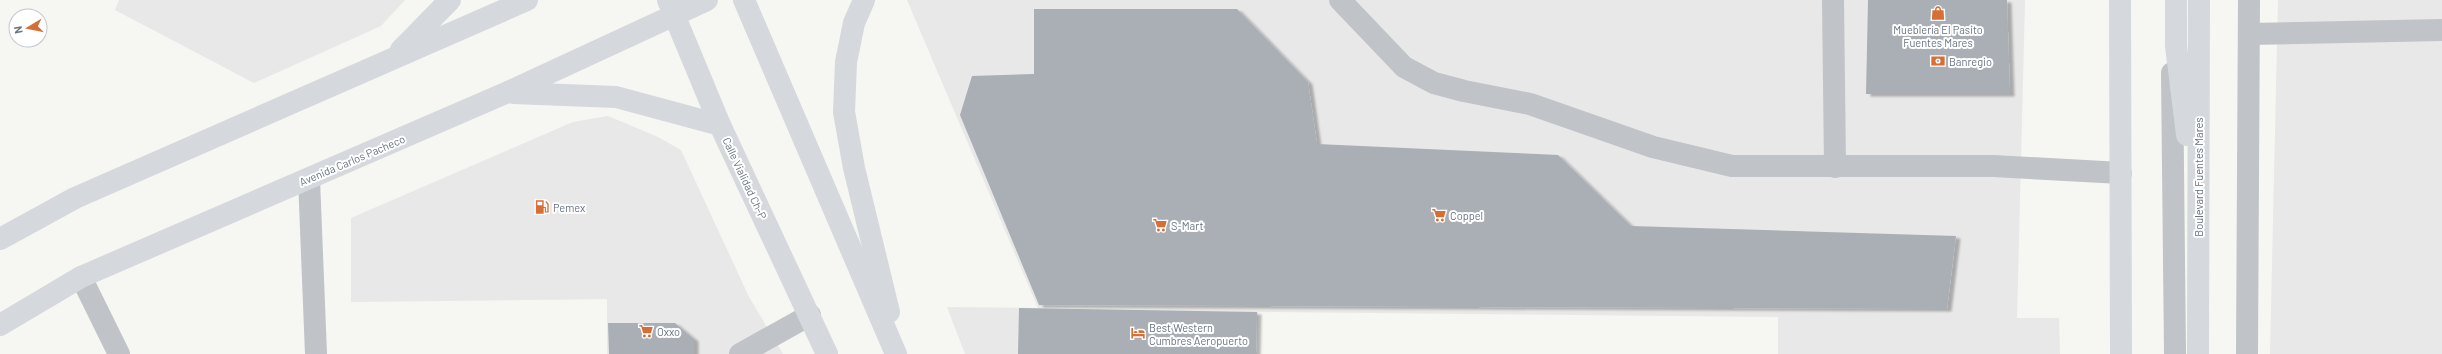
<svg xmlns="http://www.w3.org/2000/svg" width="2442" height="354" font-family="Barlow,sans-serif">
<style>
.built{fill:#e7e8e7}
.building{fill:#aaafb6;filter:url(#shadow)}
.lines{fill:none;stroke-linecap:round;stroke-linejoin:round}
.minor{stroke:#c0c3c7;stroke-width:22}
.major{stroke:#d5d8dc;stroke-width:22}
.labels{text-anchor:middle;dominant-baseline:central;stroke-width:4;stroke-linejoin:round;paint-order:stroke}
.poi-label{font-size:11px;fill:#687382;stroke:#fff;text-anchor:start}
.street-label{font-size:11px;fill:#687382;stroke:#fff}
</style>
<defs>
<filter id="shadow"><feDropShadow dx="4.5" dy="2.5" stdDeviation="1" flood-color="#0004"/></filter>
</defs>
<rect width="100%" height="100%" fill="#f6f6f3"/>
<!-- built -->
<g class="built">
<polygon points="119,0 405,0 381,26 254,83 115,10"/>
<polygon points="907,0 2025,0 2017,318 2059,318 2060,354 1778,354 1778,317 1258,312 1257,354 965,354 947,307 1038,308"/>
<polygon points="2278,0 2442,0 2442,354 2270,354"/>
<polygon points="608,116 658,137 681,150 749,297 783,354 607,354 607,299 351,302 351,218 573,122"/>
</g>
<!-- building -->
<g class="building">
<polygon points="1868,0 2007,0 2010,94 1866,94"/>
<polygon points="1034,9 1237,9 1308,82 1317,144 1558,155 1631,226 1956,236 1947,309 1039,305 960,115 972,76 1034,74"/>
<polygon points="1019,308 1257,312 1256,354 1018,354"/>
<polygon points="608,323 675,323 694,339 694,354 609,354"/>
</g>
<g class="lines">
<!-- minor -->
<g class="minor">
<polyline points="1340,0 1404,67 1434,83 1464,91 1530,104 1653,147 1732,166 1993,166 2121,173"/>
<polyline points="1833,0 1835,167"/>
<polyline points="2249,34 2442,30"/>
<polyline points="2172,73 2175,354"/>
<polyline points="309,179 316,354"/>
<polyline points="81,277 119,354"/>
<polyline points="740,354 810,315"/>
<polyline points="2247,354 2249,0"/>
</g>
<!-- major -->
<g class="major">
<polyline points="668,0 720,125 827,354"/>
<polyline points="744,0 896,354"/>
<polyline points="864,0 854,23 846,62 844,112 854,168 889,312"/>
<polyline points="2120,0 2121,354"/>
<polyline points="2176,0 2176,46 2187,135"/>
<polyline points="401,50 450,0"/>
<polyline points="513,93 616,97 720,125"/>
<polyline points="0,239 75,198 527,0"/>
<polyline points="0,325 81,277 508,92 707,0"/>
<polyline points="2198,354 2199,0"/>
</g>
</g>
<!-- icons -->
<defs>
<symbol id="shop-bare" viewBox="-9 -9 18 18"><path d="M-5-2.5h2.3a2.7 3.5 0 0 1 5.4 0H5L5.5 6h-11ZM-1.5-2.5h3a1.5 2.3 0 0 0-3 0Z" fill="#d56f35" stroke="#fff" stroke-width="2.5" paint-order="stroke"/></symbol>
<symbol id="bank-bare" viewBox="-9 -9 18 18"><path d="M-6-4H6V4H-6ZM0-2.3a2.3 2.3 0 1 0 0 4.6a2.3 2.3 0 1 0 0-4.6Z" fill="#d56f35" stroke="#fff" stroke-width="2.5" paint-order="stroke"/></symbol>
<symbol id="fuel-bare" viewBox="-9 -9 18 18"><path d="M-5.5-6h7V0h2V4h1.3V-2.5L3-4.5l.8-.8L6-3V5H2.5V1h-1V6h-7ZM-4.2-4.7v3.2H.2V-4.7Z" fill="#d56f35" stroke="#fff" stroke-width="2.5" paint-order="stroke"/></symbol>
<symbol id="supermarket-bare" viewBox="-9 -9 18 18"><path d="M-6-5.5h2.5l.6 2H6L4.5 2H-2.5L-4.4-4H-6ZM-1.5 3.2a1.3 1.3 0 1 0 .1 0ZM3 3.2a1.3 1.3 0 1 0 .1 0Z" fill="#d56f35" stroke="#fff" stroke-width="2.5" paint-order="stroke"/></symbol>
<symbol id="hotel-bare" viewBox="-9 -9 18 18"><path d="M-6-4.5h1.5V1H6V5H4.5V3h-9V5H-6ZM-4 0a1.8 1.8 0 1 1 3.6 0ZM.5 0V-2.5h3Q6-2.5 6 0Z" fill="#d56f35" stroke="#fff" stroke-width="2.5" paint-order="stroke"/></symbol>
</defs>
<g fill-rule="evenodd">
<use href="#shop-bare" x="1928" y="3" width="20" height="20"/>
<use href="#bank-bare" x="1928" y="51" width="20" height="20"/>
<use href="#fuel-bare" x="532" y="197" width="20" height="20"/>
<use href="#supermarket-bare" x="1429" y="205" width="20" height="20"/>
<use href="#supermarket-bare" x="1150" y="215" width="20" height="20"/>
<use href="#supermarket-bare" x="636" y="321" width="20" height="20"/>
<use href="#hotel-bare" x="1128" y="323" width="20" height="20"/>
</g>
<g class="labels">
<!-- poi labels -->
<g class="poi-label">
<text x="1938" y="29" text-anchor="middle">Mueblería El Pasito<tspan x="1938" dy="13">Fuentes Mares</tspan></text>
<text x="1949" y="61">Banregio</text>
<text x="553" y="207">Pemex</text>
<text x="1450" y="215">Coppel</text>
<text x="1171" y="225">S-Mart</text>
<text x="1149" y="327">Best Western<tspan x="1149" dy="13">Cumbres Aeropuerto</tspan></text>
<text x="657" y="331">Oxxo</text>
</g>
<!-- street labels -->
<g class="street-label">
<text transform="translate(352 160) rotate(-23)">Avenida Carlos Pacheco</text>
<text transform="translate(2198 177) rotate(-90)">Boulevard Fuentes Mares</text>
<text transform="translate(745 178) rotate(65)">Calle Vialidad Ch-P</text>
</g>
</g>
<!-- north arrow -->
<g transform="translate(28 28) rotate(260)"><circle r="19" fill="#ffffff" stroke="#c3c7cd"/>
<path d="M0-3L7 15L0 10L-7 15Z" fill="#d56f35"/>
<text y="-6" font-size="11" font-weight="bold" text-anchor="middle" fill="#687382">N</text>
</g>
</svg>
